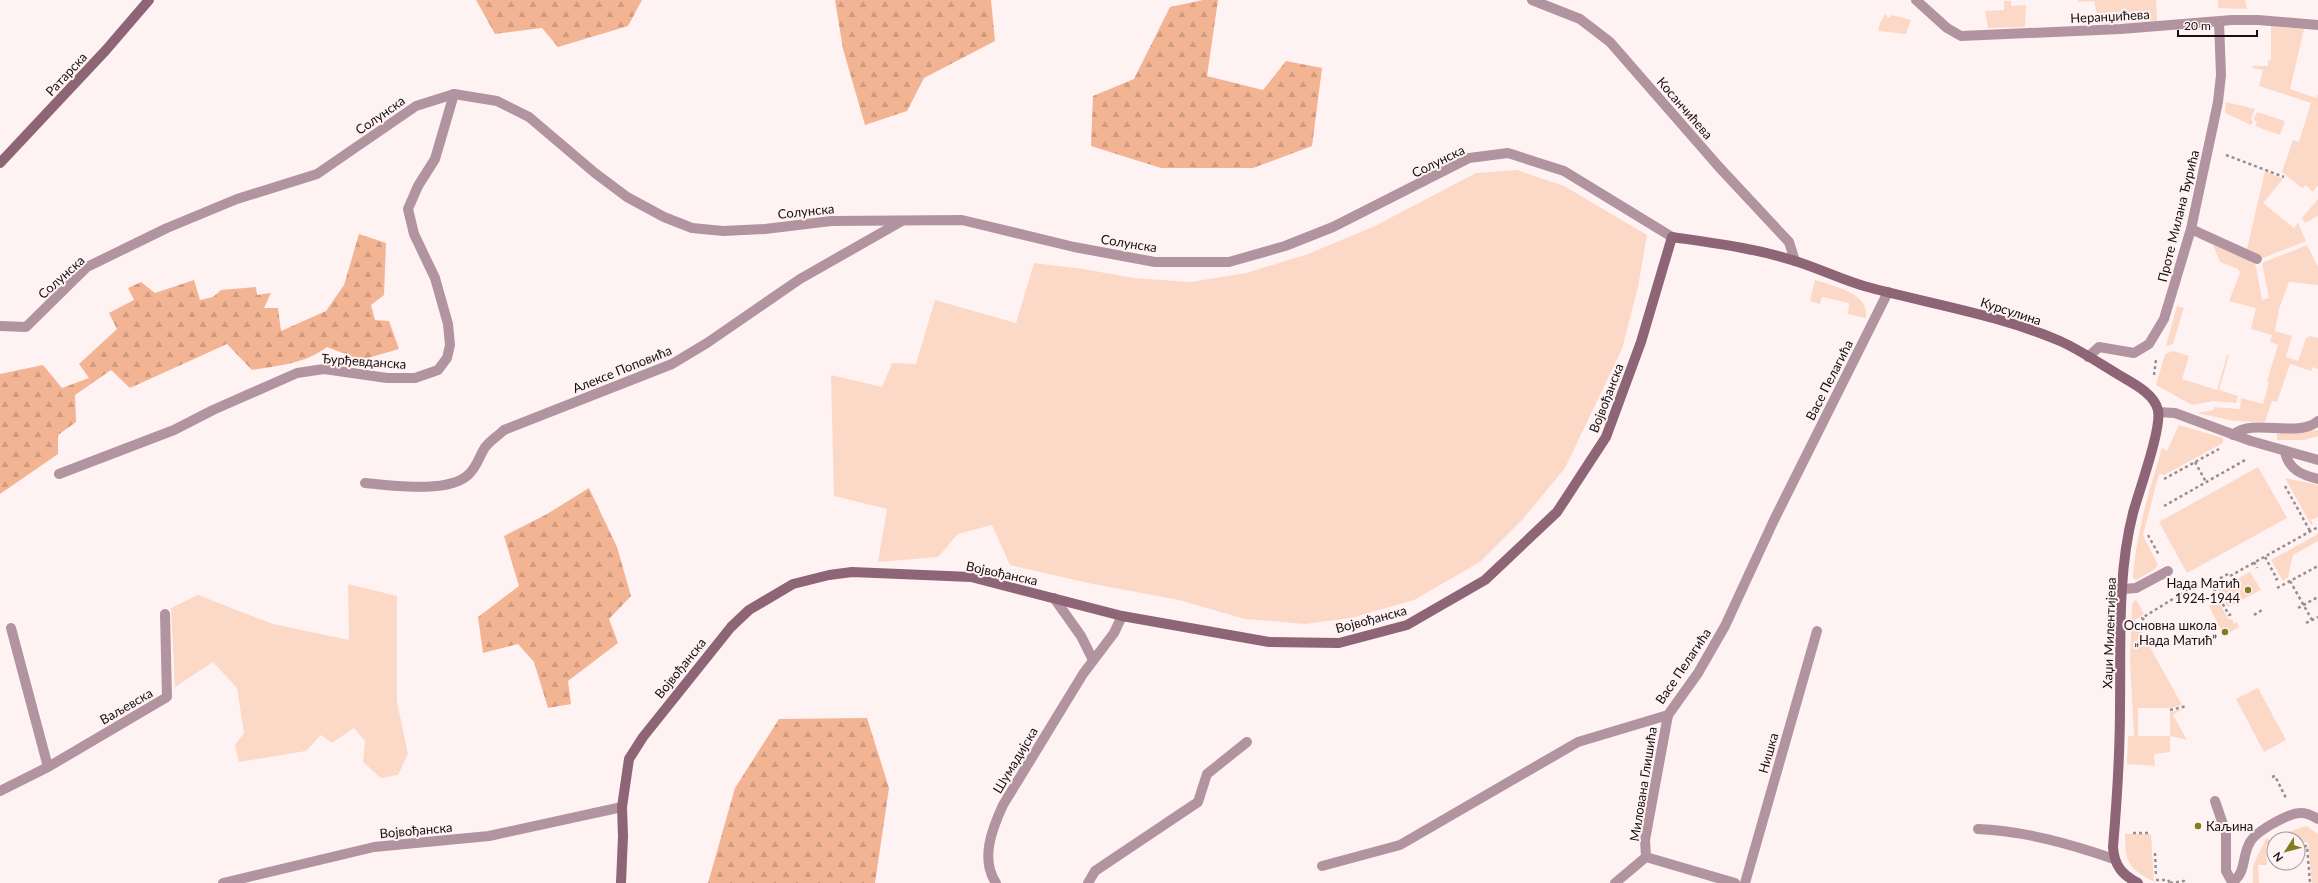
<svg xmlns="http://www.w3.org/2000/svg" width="2318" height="883" font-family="Lato,sans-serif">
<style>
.green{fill:#fcd9c7}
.forest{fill:url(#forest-firs)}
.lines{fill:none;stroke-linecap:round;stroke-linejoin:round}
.path{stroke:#988e8f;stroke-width:2.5;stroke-dasharray:3 3;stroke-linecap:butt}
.lane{stroke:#b1949f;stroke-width:10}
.street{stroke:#b1949f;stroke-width:10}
.secondary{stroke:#8e6576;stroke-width:10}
.poi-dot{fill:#827d23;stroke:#fff2f3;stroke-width:1.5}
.labels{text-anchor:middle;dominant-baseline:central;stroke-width:4;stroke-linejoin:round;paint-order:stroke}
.street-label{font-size:13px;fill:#171011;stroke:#fff2f3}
.poi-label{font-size:13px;fill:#171011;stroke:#fff2f3;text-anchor:end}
</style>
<defs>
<pattern id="forest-firs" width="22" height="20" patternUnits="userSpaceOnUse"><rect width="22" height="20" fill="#f2b493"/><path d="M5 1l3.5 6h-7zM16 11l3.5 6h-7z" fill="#cf9a7e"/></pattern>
</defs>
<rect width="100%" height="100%" fill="#fff2f3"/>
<!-- green -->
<g class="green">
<polygon points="2078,0 2156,0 2157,21 2099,24 2094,1 2078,2"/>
<polygon points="2218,0 2245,0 2247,9 2218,8"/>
<polygon points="2004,1 2011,1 2011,6 2026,5 2025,27 1988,28 1985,11 2004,10"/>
<polygon points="1885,14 1889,18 1892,15 1911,20 1906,34 1878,31 1880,23"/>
<polygon points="2271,26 2304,29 2290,89 2316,98 2318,94 2318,185 2313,192 2306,185 2302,188 2282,172 2293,140 2299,142 2311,103 2259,86 2263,70 2252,68 2253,66 2268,66 2268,61 2271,60"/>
<polygon points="2226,102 2255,109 2251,119 2253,122 2251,125 2225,113"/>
<polygon points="2257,112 2285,121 2280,135 2255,126 2257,123 2254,119"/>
<polygon points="1517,170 1564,186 1647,235 1638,287 1622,349 1565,468 1522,520 1480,562 1414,600 1351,618 1305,624 1245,619 1179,600 1088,583 1010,565 992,525 958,534 938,557 878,562 887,509 834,496 831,375 882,387 892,363 916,364 935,300 1016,323 1034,263 1083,269 1134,278 1191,282 1246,273 1308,254 1375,226 1476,173"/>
<polygon points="2265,171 2283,179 2263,203 2294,228 2298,223 2306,241 2263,258 2247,249"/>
<polygon points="2318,199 2318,216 2305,223 2302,218"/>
<polygon points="2202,237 2253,261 2256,266 2262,300 2269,298 2262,263 2307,245 2318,267 2318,285 2289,282 2279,309 2275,331 2292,336 2286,357 2298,361 2306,338 2310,336 2318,338 2318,369 2313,367 2311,371 2290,364 2277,402 2272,401 2265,422 2234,421 2197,413 2214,410 2214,407 2240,409 2241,398 2263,404 2269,382 2267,381 2278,345 2270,342 2272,335 2251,329 2256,308 2229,301 2240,273 2238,269 2220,262 2213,245 2200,239"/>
<path d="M1815,280C1833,286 1870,293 1866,318L1848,314L1849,303L1822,297L1820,304L1810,301Z"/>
<polygon points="2177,306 2184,308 2173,344 2166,346"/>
<polygon points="2173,351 2189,356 2182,379 2217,390 2227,355 2229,355 2219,390 2238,396 2236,403 2214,401 2192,405 2156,385 2165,354"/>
<path d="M2179,425L2223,438V443L2164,475L2159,474L2143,535L2158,565L2154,570L2136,580L2133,578C2136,533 2149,491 2162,448L2167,451Z"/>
<polygon points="2318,430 2318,436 2304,440 2277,440 2277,434"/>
<polygon points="2258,467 2287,518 2187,573 2159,522"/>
<polygon points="2285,478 2318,485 2318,517 2311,520 2313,524 2311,525"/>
<polygon points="2318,534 2318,541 2293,555 2288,577 2283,581 2271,560"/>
<polygon points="2250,572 2261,590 2228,607 2218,589"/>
<polygon points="348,584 397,596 397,702 408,754 398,775 381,778 363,762 365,741 354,728 332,743 321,735 306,751 239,762 235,745 244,733 237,688 213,662 175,687 171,608 198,595 273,624 349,640"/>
<polygon points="2213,592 2229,620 2232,619 2234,624 2237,622 2239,627 2224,636 2209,606 2214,603 2209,595"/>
<polygon points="2136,599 2144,614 2135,620 2182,705 2170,708 2138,708 2138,736 2170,736 2170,712 2183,709 2173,715 2187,740 2170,736 2170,752 2154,754 2155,766 2127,764 2128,736 2134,736 2130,661 2132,604"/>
<polygon points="2258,688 2286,740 2264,752 2236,699"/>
<polygon points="2306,826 2318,834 2318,883 2312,883 2308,842 2298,843 2298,839 2274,839 2272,837"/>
<path d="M2125,834H2151L2154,882C2129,868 2125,864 2125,834Z"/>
<polygon points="2268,838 2273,845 2266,845 2267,865 2258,865 2259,883 2253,883 2253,865 2266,839"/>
</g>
<!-- forest -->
<g class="forest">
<polygon points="476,0 642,0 628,26 558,47 542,28 495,34"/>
<polygon points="835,0 991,0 995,41 924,78 907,111 865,125 843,49"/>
<polygon points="1203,0 1218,0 1207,76 1263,90 1286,61 1322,68 1312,146 1253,168 1161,168 1091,146 1093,96 1134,79 1170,7"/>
<path d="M359,234L386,243L384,295L371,305L375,320L389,321L399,349L361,360L327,347C307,363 277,366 252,370L227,344L130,388L111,370L75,395L76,422L58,435V454L0,494V374L43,365L62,388L89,378L79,364L117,329L109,313L134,300L128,288L141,282L155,293L194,280L200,300L213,297L221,290L256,287L257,295L271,293L264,308H278L281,331L326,311L344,285Z"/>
<polygon points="589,488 617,547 631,596 609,619 618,643 568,681 571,704 548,708 534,662 518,644 483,653 478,617 519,586 504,536 547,514"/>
<polygon points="867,718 889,788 875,883 708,883 735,788 779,719"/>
</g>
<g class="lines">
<!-- path -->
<g class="path">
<polyline points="2226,155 2284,177"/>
<polyline points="2154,375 2156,360"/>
<polyline points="2195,462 2206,482"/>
<polyline points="2164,479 2219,449"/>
<polyline points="2285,486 2310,531"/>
<polyline points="2164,506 2247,459"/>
<polyline points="2148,535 2159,555"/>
<polyline points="2265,557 2277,579 2273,581"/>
<polyline points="2254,562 2257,568"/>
<polyline points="2290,581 2312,620"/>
<polyline points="2211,583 2229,615 2232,614"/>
<polyline points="2178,587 2181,594 2202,583 2204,587 2228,574 2230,576 2318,527"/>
<polyline points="2277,588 2318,566"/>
<polyline points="2298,608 2318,597"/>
<polyline points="2254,615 2262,610 2261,608"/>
<polyline points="2144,620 2142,618 2181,594"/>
<polyline points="2306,623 2318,617"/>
<polyline points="2170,710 2187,706"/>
<polyline points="2272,777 2275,776 2286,798"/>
<polyline points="2133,833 2150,833"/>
<polyline points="2298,847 2307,846 2310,883"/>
<polyline points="2155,853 2156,875"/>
<polyline points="2156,880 2168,880 2170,883"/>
<polyline points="2170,883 2184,881 2184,883"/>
</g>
<!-- lane -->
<g class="lane">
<polyline points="1916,0 1947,28 1961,36 2121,29 2232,20 2258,20 2318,25"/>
<polyline points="2191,229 2257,259"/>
<path d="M2233,435C2253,417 2296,439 2318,421"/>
<path d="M2285,452C2289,470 2302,475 2318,479"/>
<polyline points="2123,589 2136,588 2168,571"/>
<path d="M2215,801L2226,833V871L2232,882C2246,874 2242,857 2249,844C2254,832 2288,813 2301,813C2308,813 2313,816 2318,819"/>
<path d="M1978,829C2025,831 2070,844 2114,859"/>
<polyline points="1088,883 1095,871 1198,802 1207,774 1247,742"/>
</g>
<!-- street -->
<g class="street">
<polyline points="1532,0 1580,19 1610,42 1719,167 1789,242 1795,261"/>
<polyline points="0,326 26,327 87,267 167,228 237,199 317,174 416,106 454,94 497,101 529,117 595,173 627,197 664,217 692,228 723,231 765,229 831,221 962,220 1074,247 1155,262 1229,262 1285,246 1333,227 1469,158 1508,153 1564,171 1672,237"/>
<polyline points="2088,357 2099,347 2134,353 2149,344 2164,319 2191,229 2218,102 2221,75 2219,22"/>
<polyline points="2158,412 2175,413 2251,441 2318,460"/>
<polyline points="59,474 174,430 213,410 297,373 324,369 387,378 415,378 438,370 447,358 450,345 448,324 435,278 414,234 408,209 418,186 435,159 454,94"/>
<path d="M365,483C391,485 447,494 468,475C477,467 478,459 484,449C488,442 498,436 504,430L672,364L707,343L800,279L902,221"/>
<polyline points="1054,598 1081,636 1093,660"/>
<polyline points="11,628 48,767"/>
<polyline points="0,791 48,767 167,697 165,614"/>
<polyline points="1646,857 1735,883"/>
<polyline points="1322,866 1400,845 1578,742 1668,715 1698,673 1725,626 1774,520 1888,292"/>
<polyline points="223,883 374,847 489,836 622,807"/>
<path d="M996,883C980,859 992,829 1003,805L1083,674L1114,633L1122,616"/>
<polyline points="1615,883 1646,857 1645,840 1668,715"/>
<polyline points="1745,883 1817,631"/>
<polyline points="2232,883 2232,882"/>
</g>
<!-- secondary -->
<g class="secondary">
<polyline points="0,163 106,50 149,0"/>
<path d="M621,883L623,836L622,807L629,759L643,737L731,627L749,610L793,584L829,575L852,572L971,577L1122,616L1269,642L1339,643L1407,625L1485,580L1557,512L1606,437L1641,342L1672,237C1713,243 1755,248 1795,261C1818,268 1840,279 1864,286C1929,304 1997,314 2060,341C2080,350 2099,363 2119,375C2132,383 2154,393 2158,410C2162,428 2139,491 2133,513C2117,575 2121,643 2120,706C2120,753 2117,800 2113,847C2114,865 2122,875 2138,883"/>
</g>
</g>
<!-- markers -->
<g class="poi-dot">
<circle cx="2248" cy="590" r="4"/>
<circle cx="2225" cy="632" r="4"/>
<circle cx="2198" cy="826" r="4"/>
</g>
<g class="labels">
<!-- street labels -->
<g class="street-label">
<text transform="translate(2110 16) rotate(-3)">Неранџићева</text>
<text transform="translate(66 74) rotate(-47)">Ратарска</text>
<text transform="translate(1685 108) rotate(49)">Косанчићева</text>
<text transform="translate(380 115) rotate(-35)">Солунска</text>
<text transform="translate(1438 161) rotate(-26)">Солунска</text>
<text transform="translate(806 211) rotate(-6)">Солунска</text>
<text transform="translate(2178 216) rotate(-76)">Проте Милана Ђурића</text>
<text transform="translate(1129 243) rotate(9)">Солунска</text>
<text transform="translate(61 277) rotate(-42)">Солунска</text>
<text transform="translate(2011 311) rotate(18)">Курсулина</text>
<text transform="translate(364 361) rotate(4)">Ђурђевданска</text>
<text transform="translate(622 369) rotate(-22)">Алексе Поповића</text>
<text transform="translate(1829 380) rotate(-63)">Васе Пелагића</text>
<text transform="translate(1606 398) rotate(-69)">Војвођанска</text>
<text transform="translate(1002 573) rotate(12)">Војвођанска</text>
<text transform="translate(1371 619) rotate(-15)">Војвођанска</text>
<text transform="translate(2109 633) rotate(-88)">Хаџи Милентијева</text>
<text transform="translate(1683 666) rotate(-56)">Васе Пелагића</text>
<text transform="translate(680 668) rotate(-51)">Војвођанска</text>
<text transform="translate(126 706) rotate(-30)">Ваљевска</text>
<text transform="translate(1768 753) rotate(-74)">Нишка</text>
<text transform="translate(1015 760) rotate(-59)">Шумадијска</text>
<text transform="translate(1643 784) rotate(-81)">Милована Глишића</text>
<text transform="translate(416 830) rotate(-5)">Војвођанска</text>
</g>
<!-- poi labels -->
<g class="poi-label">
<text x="2240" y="583">Нада Матић<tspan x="2240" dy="15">1924-1944</tspan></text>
<text x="2217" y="625">Основна школа<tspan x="2217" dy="15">„Нада Матић”</tspan></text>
<text x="2206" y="826" text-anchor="start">Каљина</text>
</g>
</g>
<!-- north arrow -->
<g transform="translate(2286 851) rotate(234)"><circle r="19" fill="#fff2f3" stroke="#a29899"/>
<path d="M0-3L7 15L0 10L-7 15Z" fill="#827d23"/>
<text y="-6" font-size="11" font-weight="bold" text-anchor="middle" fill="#171011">N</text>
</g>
<!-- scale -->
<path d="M2178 30v6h79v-6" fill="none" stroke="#171011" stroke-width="2"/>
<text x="2184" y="30" font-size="12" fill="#171011" stroke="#fff2f3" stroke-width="3" paint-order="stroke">20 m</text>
</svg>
